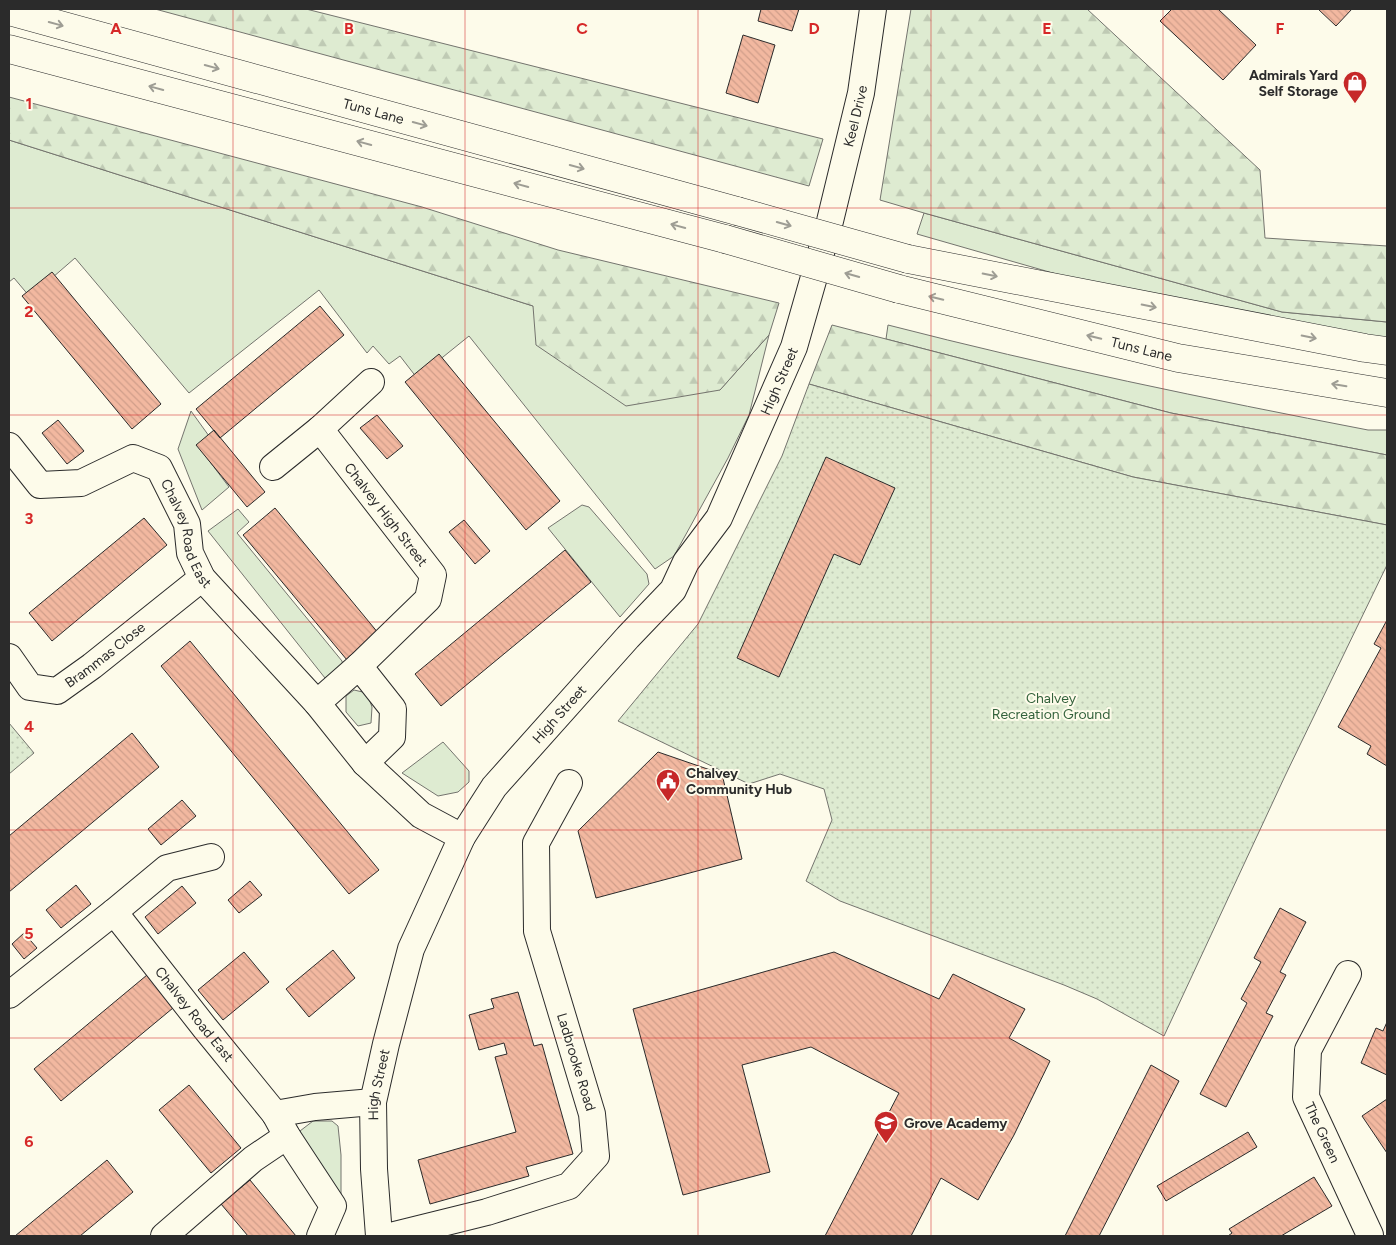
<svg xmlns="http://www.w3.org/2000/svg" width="1396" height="1245" font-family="Figtree,sans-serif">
<defs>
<pattern id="forest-firs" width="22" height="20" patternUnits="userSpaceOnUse" patternTransform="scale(1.25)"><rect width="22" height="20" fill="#deebd1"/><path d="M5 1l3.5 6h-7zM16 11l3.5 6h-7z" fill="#bfcab4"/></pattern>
<pattern id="park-dots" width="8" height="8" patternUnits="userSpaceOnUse" patternTransform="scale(1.25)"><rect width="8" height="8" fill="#deebd1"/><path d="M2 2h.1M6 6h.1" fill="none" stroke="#bfcab4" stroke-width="1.8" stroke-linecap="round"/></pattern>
<pattern id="building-back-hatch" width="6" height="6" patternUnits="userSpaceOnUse" patternTransform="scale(1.25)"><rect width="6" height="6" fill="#f2b8a0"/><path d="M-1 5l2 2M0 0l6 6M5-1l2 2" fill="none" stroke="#d09e8a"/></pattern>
</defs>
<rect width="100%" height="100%" fill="#fdfbea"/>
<path fill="#deebd1" stroke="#74746e" d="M9,140l524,166 187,84 49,-55 -20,80 -21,43 -54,98 -19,13 -186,-233 -52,42 -17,-22 -11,8 -16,-18 -6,7 -48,-63 -130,103 -114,-135 -45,39 -16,-19 -5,4z
M924,213l358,99 105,10v21l-289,-57 -181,-52z
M888,325c159,41 319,74 480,105h19v25l-216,-42 -285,-74z
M191,411l18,25 -11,10 31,41 -27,23 -24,-61z
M582,505l7,2 58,67 2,10 -29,33 -72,-89z
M238,509l11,13 -12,11 105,128 1,6 -18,11 -117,-147z
M354,690l13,3 5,14 -1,16 -13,3 -12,-14v-16z
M443,742l26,29v11l-11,10 -20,4 -36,-23z
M313,1121h19l6,5 3,29v40l-40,-52 -1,-12z"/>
<path fill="url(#forest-firs)" stroke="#74746e" d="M155,9h151l517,130 -14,47z
M911,9h176l173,161 5,68 122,8v76l-105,-10 -358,-99 -44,-13z
M9,97l413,110 136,43 221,53 -10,32 -49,55 -94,16 -90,-61 -3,-39 -524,-166z
M832,325l339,88 216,42v70l-254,-48 -324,-93z"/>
<path fill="url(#park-dots)" stroke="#74746e" d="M809,384l324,93 254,48v40l-102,211 -121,260 -67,-37 -33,-14 -224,-84 -34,-20 26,-61 -8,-31 -44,-15 -31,10 -131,-63 80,-97 84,-168z
M9,723l25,30 -25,21z"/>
<path fill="url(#building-back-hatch)" stroke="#2b2b2b" d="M761,9h38l-7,22 -34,-10z
M1172,9h46l38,36 -33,35 -63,-59z
M1318,9h34l-16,17z
M743,35l32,10 -17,58 -32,-10z
M52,272l109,132 -29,25 -110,-133z
M320,306l24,29 -124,103 -24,-29z
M439,354l121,147 -34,29 -121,-148z
M377,415l26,31 -16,13 -27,-31z
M58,420l26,31 -17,13 -25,-31z
M214,430l51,62 -18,15 -51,-62z
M826,457l69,31 -35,77 -26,-11 -55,123 -42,-19z
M275,508l104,126 -32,26 -104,-125z
M144,518l23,27 -115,96 -23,-28z
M464,520l26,31 -15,13 -26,-32z
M565,550l26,32 -150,124 -26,-32z
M1387,620v146l-20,-12 4,-8 -33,-19 43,-79 -7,-4z
M190,641l189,229 -30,24 -188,-228z
M132,733l27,34 -150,125v-56z
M658,752l64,22 20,85 -146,39 -18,-67z
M182,800l14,16 -35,29 -13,-16z
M250,881l12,14 -23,18 -11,-13z
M76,885l15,19 -30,24 -15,-18z
M182,886l14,17 -38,31 -13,-17z
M1280,908l26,14 -26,50 6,3 -20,38 7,3 -47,91 -26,-13 47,-91 -6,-4 20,-37 -7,-4z
M24,933l13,15 -13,11 -12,-15z
M333,950l22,28 -46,39 -23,-28z
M244,952l25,30 -46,38 -25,-30z
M834,952l105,47 14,-25 72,35 -16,29 41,23 -36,74 -36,65 -37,-22 -30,58h-86l74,-143 -88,-46 -69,18 28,107 -87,23 -50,-186z
M147,975l26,33 -112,93 -27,-32z
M518,992l16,54 8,-2 31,110 -47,13 3,9 -99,28 -12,-44 98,-28 -21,-75 12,-3 -3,-11 -25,7 -10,-35 25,-7 -3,-9z
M1387,1022v53l-26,-12 15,-35 7,3z
M1151,1065l28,16 -80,155h-34z
M189,1085l52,63 -30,25 -52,-63z
M1387,1099v54l-25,-37z
M1248,1132l9,15 -91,54 -9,-15z
M107,1160l26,32 -53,44h-65z
M1314,1177l18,29 -51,30h-53l4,-3 -3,-4z
M250,1180l46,56h-48l-27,-32z"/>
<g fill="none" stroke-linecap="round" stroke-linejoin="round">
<defs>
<g id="street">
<path id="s1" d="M320,429l113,146 -5,24 -69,67"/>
<path id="s2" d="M9,446l31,39 41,-2 52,-25 26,10 28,56 3,29 12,25 115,125 48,60 56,52 41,22"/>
<path d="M273,467l47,-38 51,-47"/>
<path id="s3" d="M9,657l21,30 27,4 35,-25 110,-88"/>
<path d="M317,703l42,-37 34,43 -1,28 -27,26"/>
<path id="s4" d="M114,912l91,116 70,86 12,22 46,70 -13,30"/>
<path id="s5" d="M1348,974l-40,76 -2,47 64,138"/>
<path d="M9,995l105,-83 53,-44 44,-11"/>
<path d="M275,1114l40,-7 58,-5"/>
<path d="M164,1236l89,-77 34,-23"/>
<path id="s6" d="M379,1236l-5,-67 -1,-67 13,-58 25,-95 51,-112 32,-50 134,-150 45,-47 13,-28 33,-44 75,-171 36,-126 31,-128 12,-84"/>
<path d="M390,1236l97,-24 82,-26 27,-30 -4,-42 -55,-183 -1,-88 33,-60"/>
</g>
<g id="primary">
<path id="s7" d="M9,11l728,200"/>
<path d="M9,49l716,190"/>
<path d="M908,259l457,89 22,3"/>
<path id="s8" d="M899,289l279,69 209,35"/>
</g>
</defs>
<use href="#street" stroke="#2b2b2b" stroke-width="28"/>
<use href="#primary" stroke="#2b2b2b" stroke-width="29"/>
<use href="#street" stroke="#fdfbea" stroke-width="26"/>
<use href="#primary" stroke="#fdfbea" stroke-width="28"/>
<defs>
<path id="primary-bridge" d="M737,211l171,48
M725,239l174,50"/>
</defs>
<use href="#primary-bridge" stroke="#2b2b2b" stroke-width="29" stroke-linecap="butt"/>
<use href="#primary-bridge" stroke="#fdfbea" stroke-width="28"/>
</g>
<defs><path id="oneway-shaft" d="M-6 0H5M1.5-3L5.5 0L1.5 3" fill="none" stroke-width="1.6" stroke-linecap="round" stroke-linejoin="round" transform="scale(1.25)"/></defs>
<g stroke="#9e9d94">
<use href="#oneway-shaft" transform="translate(56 24) rotate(15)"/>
<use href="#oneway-shaft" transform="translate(212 67) rotate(15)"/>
<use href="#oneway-shaft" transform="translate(156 88) rotate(-165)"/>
<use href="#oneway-shaft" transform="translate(420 124) rotate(15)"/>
<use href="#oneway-shaft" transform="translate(364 143) rotate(-165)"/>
<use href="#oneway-shaft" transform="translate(577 167) rotate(15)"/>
<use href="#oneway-shaft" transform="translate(521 185) rotate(-165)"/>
<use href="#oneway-shaft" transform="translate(784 224) rotate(16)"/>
<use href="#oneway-shaft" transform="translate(678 226) rotate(-165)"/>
<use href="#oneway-shaft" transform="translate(852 275) rotate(-164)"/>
<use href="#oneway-shaft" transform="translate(990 275) rotate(11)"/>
<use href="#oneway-shaft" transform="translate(936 298) rotate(-166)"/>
<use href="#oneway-shaft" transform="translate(1149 306) rotate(11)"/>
<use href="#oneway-shaft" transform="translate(1094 337) rotate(-166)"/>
<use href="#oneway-shaft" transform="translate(1309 337) rotate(11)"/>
<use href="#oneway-shaft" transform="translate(1339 385) rotate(-171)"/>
</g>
<path fill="none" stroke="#d62828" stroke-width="1" stroke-opacity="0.55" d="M233,9v1227M465,9v1227M698,9v1227M931,9v1227M1163,9v1227M9,208h1378M9,415h1378M9,622h1378M9,830h1378M9,1038h1378"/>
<defs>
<symbol id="shop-pin" viewBox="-11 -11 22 30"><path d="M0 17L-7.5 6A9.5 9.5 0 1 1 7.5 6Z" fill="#c62828" stroke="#fdfbea"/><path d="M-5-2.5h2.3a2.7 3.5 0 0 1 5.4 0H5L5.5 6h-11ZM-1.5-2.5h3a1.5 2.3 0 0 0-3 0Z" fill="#fff"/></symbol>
<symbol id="civic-pin" viewBox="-11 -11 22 30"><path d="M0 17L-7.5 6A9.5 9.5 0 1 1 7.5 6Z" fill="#c62828" stroke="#fdfbea"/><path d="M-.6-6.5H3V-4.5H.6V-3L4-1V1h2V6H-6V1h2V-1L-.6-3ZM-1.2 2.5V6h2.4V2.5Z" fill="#fff"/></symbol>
<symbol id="school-pin" viewBox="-11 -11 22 30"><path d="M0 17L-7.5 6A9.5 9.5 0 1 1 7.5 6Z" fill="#c62828" stroke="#fdfbea"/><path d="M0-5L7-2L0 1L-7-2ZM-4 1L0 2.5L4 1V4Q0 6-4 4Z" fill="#fff"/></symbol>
</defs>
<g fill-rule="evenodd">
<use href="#shop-pin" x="1341" y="69" width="28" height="38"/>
<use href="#civic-pin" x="654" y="767" width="28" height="38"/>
<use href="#school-pin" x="872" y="1109" width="28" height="38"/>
</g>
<g text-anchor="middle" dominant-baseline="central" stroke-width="4" stroke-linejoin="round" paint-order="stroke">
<g font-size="14" font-weight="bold" fill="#2b2b2b" stroke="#fdfbea" text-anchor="start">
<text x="1338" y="75" text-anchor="end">Admirals Yard<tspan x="1338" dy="16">Self Storage</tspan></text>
<text x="686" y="773">Chalvey<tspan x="686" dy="16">Community Hub</tspan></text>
<text x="904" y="1123">Grove Academy</text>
</g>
<g font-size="14" fill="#2b2b2b" stroke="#fdfbea">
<text stroke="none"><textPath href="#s7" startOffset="378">Tuns Lane</textPath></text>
<text stroke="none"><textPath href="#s6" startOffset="1252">Keel Drive</textPath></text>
<text stroke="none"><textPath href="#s8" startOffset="250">Tuns Lane</textPath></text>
<text stroke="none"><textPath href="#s6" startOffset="976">High Street</textPath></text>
<text stroke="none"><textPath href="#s1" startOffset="108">Chalvey High Street</textPath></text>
<text stroke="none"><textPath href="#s2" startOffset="248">Chalvey Road East</textPath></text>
<text stroke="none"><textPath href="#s3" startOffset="124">Brammas Close</textPath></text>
<text stroke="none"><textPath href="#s6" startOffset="572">High Street</textPath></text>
<text stroke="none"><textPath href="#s4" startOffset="130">Chalvey Road East</textPath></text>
<text transform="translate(576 1062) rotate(73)">Ladbrooke Road</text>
<text stroke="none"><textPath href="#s6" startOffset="152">High Street</textPath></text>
<text stroke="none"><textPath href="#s5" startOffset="172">The Green</textPath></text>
</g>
<g font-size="14" fill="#34623c" stroke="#fdfbea">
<text x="1051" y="698">Chalvey<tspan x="1051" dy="16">Recreation Ground</tspan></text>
</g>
</g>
<g font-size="16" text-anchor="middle" font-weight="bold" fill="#d62828" stroke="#fdfbea" stroke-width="4" stroke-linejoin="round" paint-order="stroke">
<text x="116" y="34">A</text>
<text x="349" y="34">B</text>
<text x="582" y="34">C</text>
<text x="814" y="34">D</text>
<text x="1047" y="34">E</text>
<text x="1280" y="34">F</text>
<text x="29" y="109">1</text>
<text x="29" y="317">2</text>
<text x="29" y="524">3</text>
<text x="29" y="732">4</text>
<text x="29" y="939">5</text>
<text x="29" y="1147">6</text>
</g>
<rect width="1396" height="1245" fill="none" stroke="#2b2b2b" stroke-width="20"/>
</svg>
